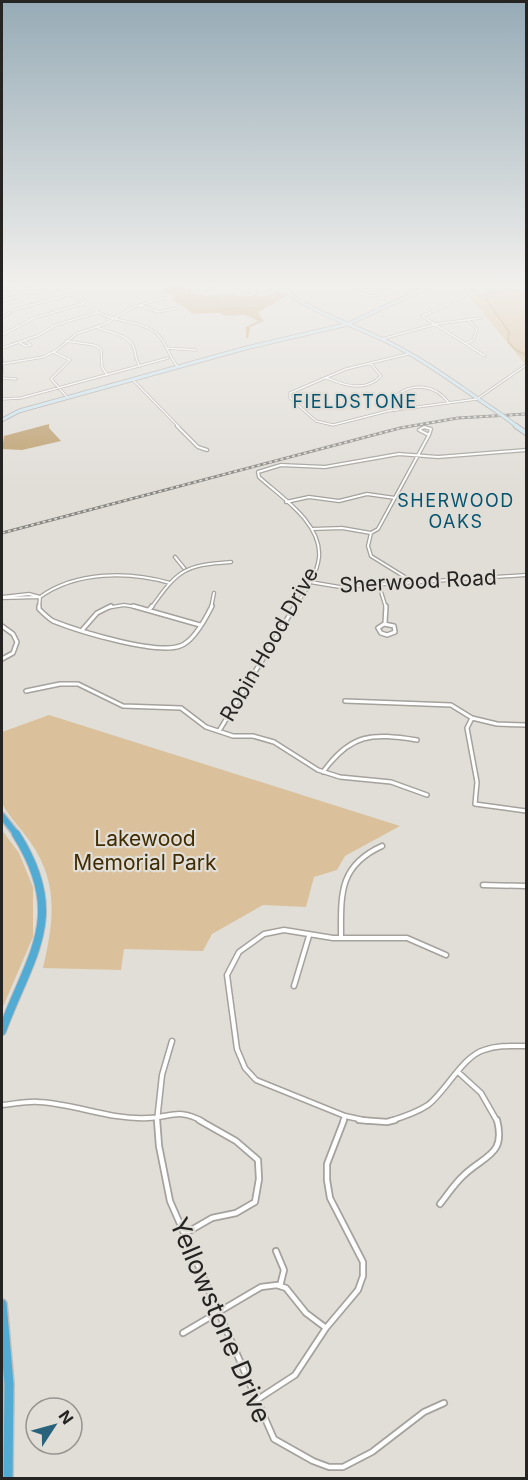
<svg xmlns="http://www.w3.org/2000/svg" width="528" height="1480" font-family="Inter,sans-serif">
<rect width="100%" height="100%" fill="#e1ded8"/>
<path fill="#dac19b" d="M526,283v81h-1l-56,-68z
M49,715l351,111 -55,30 -8,14 -23,7 -8,30 -43,-2 -51,29 -9,17 -79,-2 -3,21 -78,-2c11,-48 16,-86 -14,-128 -6,-9 -25,-29 -27,-38 -2,-14 0,-53 0,-70z
M2,830l17,23 14,34v50l-31,72z"/>
<path fill="#c6a775" d="M167,283h26l-3,2 3,10 4,2c7,0 13,-2 19,-2 20,-2 44,7 62,-4l8,5c-9,5 -17,11 -28,16l6,9 -14,6 -2,11h-2v-11l12,-6 -13,-6 -19,1 -7,-3 -26,1 -20,-14v-4l-11,-5 6,-4z"/>
<path fill="#bb9d6b" d="M49,424v4l12,13 -39,9 -20,-1 2,-13z"/>
<g fill="none" stroke-linecap="round" stroke-linejoin="round">
<path stroke="#bb9d6b" stroke-width="1.5" d="M180,283l-9,3 -2,6 50,6v7c16,10 27,0 39,-12l-3,-5 8,-5
M480,283l11,6 -5,10 23,33 -1,10 8,8 10,5"/>
<defs>
<path id="street-far4" d="M54,283c17,11 33,25 52,33 16,6 35,6 49,16 12,9 13,25 23,35
M350,283c14,22 42,11 60,0
M378,283l14,9
M411,283l13,5
M196,288l24,1 23,-6
M226,288l8,2 -4,-3
M2,289l42,-1 12,-3
M2,301l16,-5 5,-8
M139,305l19,7 19,-4
M422,316l63,40
M423,316l44,-22
M2,318l11,-8 58,-16
M97,327c11,6 27,6 35,17 5,7 2,15 8,22
M2,335l32,-17 51,-15
M382,339l54,-15 45,-6
M66,341l28,4 7,4 1,18 5,8
M20,343l6,3 5,-1 -6,-4
M467,343l6,-3 4,-11 -9,-9
M2,348l35,-12 19,-11 43,-13
M166,348l30,2
M53,352l17,8 -19,19 16,18
M408,354l-62,15 -56,24v5l26,23 17,4 55,-14 89,-12 49,-34
M2,359v15
M2,364l41,-7 14,-7 19,-16 29,-10 28,-17 35,-10
M2,378l14,1
M327,378c18,8 39,14 54,-2l-11,-13
M132,379l47,48
M2,399l19,-1 147,-40
M401,409l-7,-7v-5c18,-15 41,-13 55,6"/>
<path id="street-far3" d="M177,426l21,21 9,3
M424,427l7,2 -2,6 -10,-5z
M286,502l23,-5 30,4 28,-7 28,4
M312,529l30,-1 29,5
M175,557l9,11
M310,582l30,5 186,-12
M413,582l-42,-26 -3,-10 3,-13 7,-4 51,-94
M379,585l7,23
M2,597l27,-3 11,3
M3,598l37,-1
M39,608l1,-11c36,-26 89,-26 130,-14
M106,608l18,-3 18,3
M151,608c27,-38 33,-43 80,-46
M211,608l3,-15
M294,608c10,-15 23,-32 25,-51 3,-34 -38,-60 -60,-80l-1,-5 23,-7 44,2 74,-13 39,3 88,-7"/>
<path id="street-far2" d="M39,606v3c4,4 9,9 14,12 25,10 103,34 127,25 13,-4 26,-28 32,-40
M133,606l67,19
M149,610l3,-4
M385,623l1,-17
M384,624l10,2 1,6 -8,3 -6,-2 -3,-5z
M2,626l11,8 4,8 -4,11 -11,6
M83,629l14,-16 14,-7
M26,691l34,-7h18l45,22 58,2 25,19 27,9h20l21,6 44,28 22,7 51,5 36,13
M345,701l106,4 21,13 25,6 29,1
M472,718l-5,10 10,54 -2,22 51,7
M219,731l76,-125
M323,772c28,-39 49,-39 94,-32"/>
<path id="street-far1" d="M483,885l43,1
M341,938c0,-43 -3,-72 41,-92
M294,986l15,-50
M458,1072l23,21 16,28
M2,1105c12,-1 25,-4 37,-3 37,2 71,18 109,16 23,-1 31,-10 54,3
M157,1121l5,-46 10,-34
M343,1121l2,-5
M368,1121l-23,-5 -89,-36 -11,-12 -8,-19 -10,-74 12,-23 25,-18 20,-4 49,8h74l39,17
M390,1121c13,-4 26,-8 38,-16 18,-14 35,-49 56,-55 14,-5 28,-4 42,-4"/>
<path id="street" d="M157,1120l2,26 11,55 104,238 39,22 16,6h14l29,-15 52,-40 20,-9
M359,1120l28,2 8,-2
M440,1204c8,-10 15,-21 24,-29 21,-20 42,-20 33,-55
M186,1233l26,-15 24,-5 19,-11 4,-23 -1,-19 -22,-19 -37,-21
M276,1251l8,19 -4,16
M183,1333l78,-46 16,-2 9,3 20,25 20,15
M255,1401l40,-26 31,-47 32,-38 5,-14v-14l-33,-64 -3,-18v-16l17,-44"/>
<path id="secondary-far1" d="M276,283c33,30 75,40 114,60 38,19 71,45 106,68
M506,418l12,9
M2,420l17,-9 227,-63 102,-24 88,-41"/>
<path id="secondary" d="M516,426l10,7"/>
<path id="highway-far2" d="M2,816l15,19"/>
<path id="highway-far1" d="M2,1031c29,-78 66,-115 14,-197"/>
<path id="highway" d="M2,1304l7,80 -1,94"/>
</defs>
<use href="#street-far4" stroke="#a5a19c" stroke-width="3"/>
<use href="#street-far3" stroke="#a5a19c" stroke-width="4.5"/>
<use href="#street-far2" stroke="#a5a19c" stroke-width="6"/>
<use href="#street-far1" stroke="#a5a19c" stroke-width="7"/>
<use href="#street" stroke="#a5a19c" stroke-width="8"/>
<use href="#secondary-far1" stroke="#a5a19c" stroke-width="4.5"/>
<use href="#secondary" stroke="#a5a19c" stroke-width="6"/>
<use href="#highway-far2" stroke="#bebdbd" stroke-width="9"/>
<use href="#highway-far1" stroke="#bebdbd" stroke-width="10"/>
<use href="#highway" stroke="#bebdbd" stroke-width="12"/>
<use href="#street-far4" stroke="#fff" stroke-width="1.5"/>
<use href="#street-far3" stroke="#fff" stroke-width="2"/>
<use href="#street-far2" stroke="#fff" stroke-width="3"/>
<use href="#street-far1" stroke="#fff" stroke-width="4"/>
<use href="#street" stroke="#fff" stroke-width="4.5"/>
<use href="#secondary-far1" stroke="#cbe6f2" stroke-width="3"/>
<use href="#secondary" stroke="#cbe6f2" stroke-width="4"/>
<use href="#highway-far2" stroke="#51abd3" stroke-width="6"/>
<use href="#highway-far1" stroke="#51abd3" stroke-width="8"/>
<use href="#highway" stroke="#51abd3" stroke-width="9"/>
<defs>
<path id="rail" d="M2,533l398,-105 58,-10 68,-4"/>
</defs>
<use href="#rail" stroke="#898783" stroke-width="3"/>
<use href="#rail" stroke="#e1ded8" stroke-width="1.5" stroke-dasharray="3" stroke-linecap="butt"/>
<defs>
<path id="secondary-bridge" d="M496,411l10,7"/>
</defs>
<use href="#secondary-bridge" stroke="#a5a19c" stroke-width="4.5" stroke-linecap="butt"/>
<use href="#secondary-bridge" stroke="#cbe6f2" stroke-width="3"/>
</g>
<linearGradient id="sky" x2="0" y2="1"><stop stop-color="#96abb6"/><stop offset="0.58" stop-color="#f2f0ed"/><stop offset="1" stop-color="#f2f0ed" stop-opacity="0"/></linearGradient>
<rect width="528" height="490" fill="url(#sky)"/>
<g text-anchor="middle" dominant-baseline="central" stroke-width="4.5" stroke-linejoin="round" paint-order="stroke">
<g font-size="18" letter-spacing="1.5" fill="#07546f" stroke="#e1ded8">
<text x="355" y="401">FIELDSTONE</text>
<text x="456" y="500">SHERWOOD<tspan x="456" dy="21">OAKS</tspan></text>
</g>
<g font-size="21" fill="#252422" stroke="#e1ded8">
<text transform="translate(418 581) rotate(-3)">Sherwood Road</text>
<text transform="translate(269 644) rotate(-60)">Robin Hood Drive</text>
</g>
<g font-size="21" fill="#412c02" stroke="#e1ded8">
<text x="145" y="838">Lakewood<tspan x="145" dy="24">Memorial Park</tspan></text>
</g>
<g font-size="26" fill="#252422" stroke="#e1ded8">
<text transform="translate(221 1320) rotate(67)">Yellowstone Drive</text>
</g>
</g>
<rect width="528" height="1480" fill="none" stroke="#252422" stroke-width="6"/>
<g transform="translate(54 1426) rotate(54)"><circle r="28" fill="#e1ded8" stroke="#96948f" stroke-width="1.5"/>
<path d="M0-4.5L10 22L0 15L-10 22Z" fill="#28627b"/>
<text y="-9" font-size="16" font-weight="bold" text-anchor="middle" fill="#252422">N</text>
</g>
</svg>
